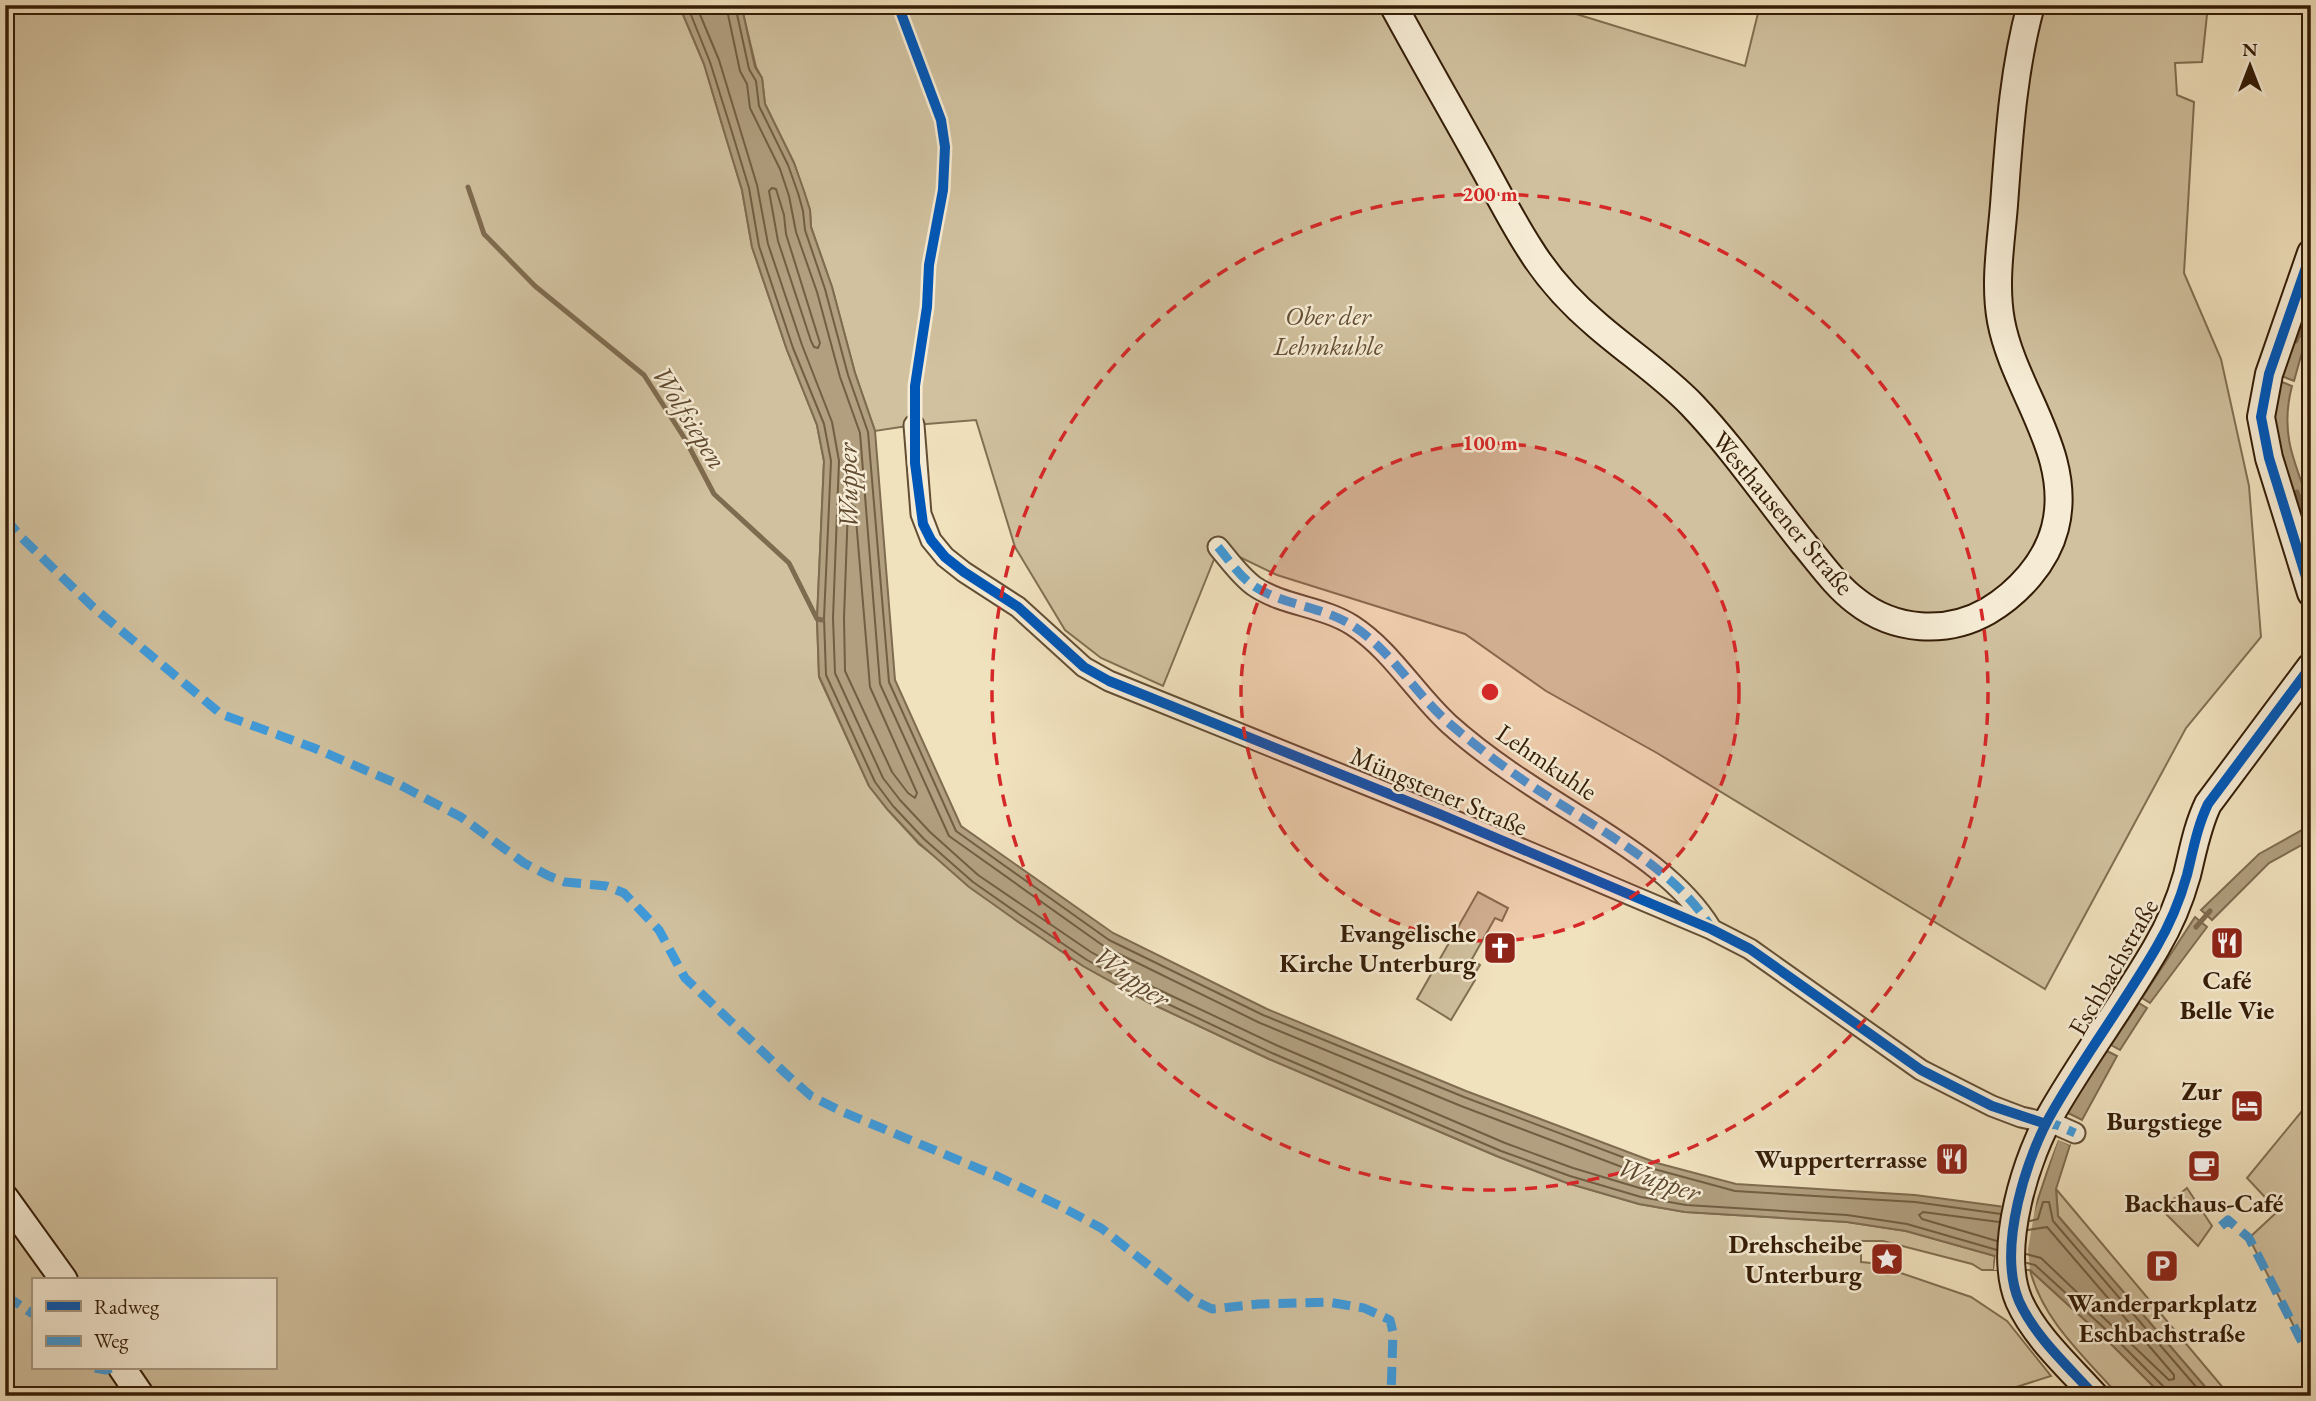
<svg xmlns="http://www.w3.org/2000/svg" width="2316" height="1401" font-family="'EB Garamond',serif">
<rect width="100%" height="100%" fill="#f1e2be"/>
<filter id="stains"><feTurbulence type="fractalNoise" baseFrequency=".00286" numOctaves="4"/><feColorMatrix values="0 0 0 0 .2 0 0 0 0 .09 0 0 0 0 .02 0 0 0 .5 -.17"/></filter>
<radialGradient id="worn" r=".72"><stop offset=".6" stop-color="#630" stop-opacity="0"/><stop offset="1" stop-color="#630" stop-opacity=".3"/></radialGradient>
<path fill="#d1c19f" stroke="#826f52" stroke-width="2" fill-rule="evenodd" d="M5,5h674l25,59 20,67 18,59 10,57 35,103 30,75 7,36 -7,158 2,58 50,109 19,24 31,34 98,77 66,45 65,36 121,57 230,98 68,26 72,21 46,8 162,10 59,9 89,25 -1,14h-12l-10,-6 -89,-23h-27v9h5v12l10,1 8,10 9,2 10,-3 73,25 36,24 44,55 -63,20h-1983zM33,1280h242v88h-242z
M741,5h806l198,61 15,-61h448l-6,57 -27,1 2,32 17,7 -10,171 37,86 28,127 12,151 -75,91 -141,261 -388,-236 -111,-62 -81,-57 -188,-59 -58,-28 -56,139 -62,-28 -36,-28 -50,-83 -39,-127 -62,5 -39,6 -20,-58 -23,-86 -21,-60 -1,-17 -16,-47 -29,-59 -3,-26 -6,-11z
M1478,892l30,16 -6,13 -7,-3 -23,41 8,6 -8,13 3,2 -24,40 -34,-21z
M2311,1100v260l-62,-122 29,-27 -31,-33z
M2187,1188l25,38 -14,20 -37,-37z
M2056,1189l174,207h-17l-155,-180z
M2030,1270l79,72 54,54h-44c-34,-39 -76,-75 -89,-126z"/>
<path fill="#b19f7f" stroke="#7f6b4f" stroke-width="2" d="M679,5h62l1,3 13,59 7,11 3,26 29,59 10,28 6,19 1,17 21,60 23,86 20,58 20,249 66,146 152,107 154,76 199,82 191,72 79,21 179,11 90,12 28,7 25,-75 12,6 -14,44 2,27 155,180h-50l-54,-54 -79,-72h-36l1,-14 -89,-25 -59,-9 -162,-10 -46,-8 -72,-21 -68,-26 -230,-98 -121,-57 -65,-36 -66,-45 -48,-34 -50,-44 -31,-33 -19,-24 -50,-110 -2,-57 7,-158 -7,-36 -30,-75 -35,-103 -10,-57 -18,-59 -20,-67z
M2311,276v53l-16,-5z
M2293,334l13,4 -12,43 -15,-6z
M2277,380l15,6c-11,42 -1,69 14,108l-14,4 -21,-76z
M2309,506l2,5v48l-16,-49z
M2311,825v15l-42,23 -57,57 -11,-10 58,-56z
M2195,917l12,10 -57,76 -8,-5z
M2139,1003l8,5 -27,42 -9,-5z
M2107,1051l10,5 -35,64 -16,-8z"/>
<path fill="#f1e2be" d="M2059,1136l12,6 -1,3 -12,-5 -20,52 -10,57 2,20 -36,1 8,-67 28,8 18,-57 7,-16z"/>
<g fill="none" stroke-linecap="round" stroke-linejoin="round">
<path stroke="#725e42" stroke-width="2" d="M687,5l23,57 21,67 18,59 10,58 34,102 31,76 7,37 -7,157 2,57 49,107 18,24 31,33 49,43 47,33 67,45 64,36 121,57 229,98 69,25 71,21 45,8 161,10 60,9 90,26
M696,5l23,55 38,125 11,59 34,101 30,77 7,39 -6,157 2,55 48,105 17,22 30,32 48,43 113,77 64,36 121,57 229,98 68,25 70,21 52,6 2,-3 -2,-3 -44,-11 -190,-72 -201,-83 -155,-76 -156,-111 -69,-152 -20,-251 -20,-56 -23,-85 -21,-60 -7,-36 -9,-27 -30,-61 -3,-24 -7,-13 -14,-66
M735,5l14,64 7,12 3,25 29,59 10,28 5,18 2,19 20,59 23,86 20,57 21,250 67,149 153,109 154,75 201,82 190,72 81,22 180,11 86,12
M772,188l4,1 8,26 2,19 34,109 -2,5 -4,-1 -3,-6 -33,-100 -9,-50z
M851,504l4,3 15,180 47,106 -2,5 -7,-5 -16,-21 -47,-101 -1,-53 4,-111z
M2030,1221l8,-2 5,-17h6l4,19 151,175
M1997,1241l-75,-22 -3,-4 4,-3 76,10
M2026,1254l15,4 128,122 5,-1v-4l-127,-148 -19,3
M2027,1263l8,2 79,72 51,51 2,8"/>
<path stroke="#7f6b4f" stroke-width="5" d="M468,187l16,47 51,52 109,89 41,64 29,55 75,69 28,56 5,1
M2296,341l7,-20
M2297,492l6,21
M2196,927l14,-16"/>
<defs>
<path id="minor" d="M914,425l7,89 10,26 14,17 19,15 54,35 66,60 25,14 330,133 272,115 39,20 171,121 71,36 29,11 36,8 18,8
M1218,547c11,13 22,29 36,39 29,20 68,20 98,39 39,25 63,68 97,99 39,35 85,64 130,92 47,30 102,63 132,112"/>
<path id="secondary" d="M1393,5c30,55 61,109 91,163 15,27 29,55 46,81 18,29 41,54 67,76 31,27 66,50 95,80 41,43 75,93 112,139 16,19 32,42 52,57 38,30 90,34 132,10 30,-18 58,-48 67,-83 19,-74 -41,-137 -54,-207 -7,-38 0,-78 3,-116 5,-67 9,-135 27,-200
M2311,253l-42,121 -8,43 8,41 42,135
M5,1198l59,82
M122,1368l19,28
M2095,1396c-26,-29 -60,-59 -76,-95 -22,-52 7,-145 35,-192 32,-55 70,-106 102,-161 13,-22 24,-48 31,-73 6,-24 10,-48 21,-71l103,-138"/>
</defs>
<use href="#minor" stroke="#634e34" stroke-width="23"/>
<use href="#secondary" stroke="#341d06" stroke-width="30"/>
<use href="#minor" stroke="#f6ecd5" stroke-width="19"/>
<use href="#secondary" stroke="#f6ecd5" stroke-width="26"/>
<path stroke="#3e9bdd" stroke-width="9" stroke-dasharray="18 9" stroke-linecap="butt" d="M5,518l17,20 71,69 128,107 93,34 86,37 61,32 63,46 25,13 16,6 41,4 18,7 35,37 26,48 99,94 27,24 32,16 156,65 61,29 41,22 92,72 19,9 47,-5 69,-2 36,6 26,12 3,12 -2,64
M1218,547c11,13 22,30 36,39 30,20 69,20 99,40 39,25 62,68 97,98 27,23 56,45 85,64 56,37 140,80 175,138
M2042,1123l15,2 18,8
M2221,1226l7,-6 21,18 62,122
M5,1295l28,19
M95,1368l11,2 5,-2"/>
<defs>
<path id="cycleway" d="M898,5l43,115 4,27 -2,43 -14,75 -2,42 -12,79v77l8,61 8,16 14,17 19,15 54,35 66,60 25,14 330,133 272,115 39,20 171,121 71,36 54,18
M2311,253l-42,121 -8,43 8,41 42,135
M2095,1396c-26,-29 -60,-59 -76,-95 -22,-52 7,-145 35,-192 32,-55 70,-106 102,-161 13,-22 24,-48 31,-73 6,-24 10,-48 21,-71l103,-138"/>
</defs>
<use href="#cycleway" stroke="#f6ecd5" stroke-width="15"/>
<use href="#cycleway" stroke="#0057b8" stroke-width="10"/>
</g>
<circle cx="1490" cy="692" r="249" fill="#d62828" fill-opacity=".12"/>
<g fill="none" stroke="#d62828" stroke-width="3.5" stroke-dasharray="12 9">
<circle cx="1490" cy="692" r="249"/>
<circle cx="1490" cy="692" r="498"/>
</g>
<defs>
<symbol id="restaurant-square" viewBox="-11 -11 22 22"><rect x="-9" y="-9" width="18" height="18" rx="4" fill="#8f2418" stroke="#f6ecd5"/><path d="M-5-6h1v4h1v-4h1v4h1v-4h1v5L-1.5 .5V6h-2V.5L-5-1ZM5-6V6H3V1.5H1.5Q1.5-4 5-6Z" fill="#fff"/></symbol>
<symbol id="church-square" viewBox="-11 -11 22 22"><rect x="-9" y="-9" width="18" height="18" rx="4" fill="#8f2418" stroke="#f6ecd5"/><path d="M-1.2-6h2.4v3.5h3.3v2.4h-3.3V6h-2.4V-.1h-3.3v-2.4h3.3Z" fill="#fff"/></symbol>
<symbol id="hotel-square" viewBox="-11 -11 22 22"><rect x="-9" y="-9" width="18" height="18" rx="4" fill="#8f2418" stroke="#f6ecd5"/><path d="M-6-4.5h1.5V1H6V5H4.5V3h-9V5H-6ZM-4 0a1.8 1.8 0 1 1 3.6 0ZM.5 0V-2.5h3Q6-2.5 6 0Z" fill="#fff"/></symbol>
<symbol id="cafe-square" viewBox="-11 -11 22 22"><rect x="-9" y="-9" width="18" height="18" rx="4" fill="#8f2418" stroke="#f6ecd5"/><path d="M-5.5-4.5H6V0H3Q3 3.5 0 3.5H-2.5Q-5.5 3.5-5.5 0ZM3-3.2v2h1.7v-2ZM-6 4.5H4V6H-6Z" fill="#fff"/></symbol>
<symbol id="sight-square" viewBox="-11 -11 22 22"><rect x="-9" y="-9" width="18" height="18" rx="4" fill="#8f2418" stroke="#f6ecd5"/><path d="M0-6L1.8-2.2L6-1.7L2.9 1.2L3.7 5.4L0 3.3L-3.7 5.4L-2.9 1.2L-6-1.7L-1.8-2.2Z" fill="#fff"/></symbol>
<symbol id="parking-square" viewBox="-11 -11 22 22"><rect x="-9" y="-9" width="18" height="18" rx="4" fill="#8f2418" stroke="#f6ecd5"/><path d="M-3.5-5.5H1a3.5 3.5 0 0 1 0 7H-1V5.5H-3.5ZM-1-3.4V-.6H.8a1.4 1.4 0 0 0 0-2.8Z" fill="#fff"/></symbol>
</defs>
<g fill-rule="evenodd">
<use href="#restaurant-square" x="2208" y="924" width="38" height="38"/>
<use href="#church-square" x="1481" y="929" width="38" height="38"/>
<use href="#hotel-square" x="2228" y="1087" width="38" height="38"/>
<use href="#restaurant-square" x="1933" y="1140" width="38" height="38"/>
<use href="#cafe-square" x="2185" y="1147" width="38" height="38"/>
<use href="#sight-square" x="1868" y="1240" width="38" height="38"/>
<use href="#parking-square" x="2143" y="1247" width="38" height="38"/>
</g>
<g text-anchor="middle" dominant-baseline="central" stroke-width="5" stroke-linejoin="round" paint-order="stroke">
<g font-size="26" font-style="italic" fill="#634e34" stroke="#f6ecd5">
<text x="1328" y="316">Ober der<tspan x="1328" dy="30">Lehmkuhle</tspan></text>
</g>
<g font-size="26" fill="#341d06" stroke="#f6ecd5">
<text transform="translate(1783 513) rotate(50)">Westhausener Straße</text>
<text transform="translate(1547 762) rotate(34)">Lehmkuhle</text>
<text transform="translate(1439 791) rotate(23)">Müngstener Straße</text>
<text transform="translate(2113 967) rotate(-60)">Eschbachstraße</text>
</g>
<g font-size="26" font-weight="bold" fill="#341d06" stroke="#f6ecd5" text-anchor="end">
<text x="1476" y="933">Evangelische<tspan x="1476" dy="30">Kirche Unterburg</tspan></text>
<text x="2227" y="980" text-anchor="middle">Café<tspan x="2227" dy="30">Belle Vie</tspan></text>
<text x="2222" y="1091">Zur<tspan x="2222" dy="30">Burgstiege</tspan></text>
<text x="1927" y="1159">Wupperterrasse</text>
<text x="2204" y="1203" text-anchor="middle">Backhaus-Café</text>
<text x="1862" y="1244">Drehscheibe<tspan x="1862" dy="30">Unterburg</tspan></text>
<text x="2162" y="1303" text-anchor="middle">Wanderparkplatz<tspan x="2162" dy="30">Eschbachstraße</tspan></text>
</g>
<g font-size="28" font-style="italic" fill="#604a30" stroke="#f6ecd5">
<text transform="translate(690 417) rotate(58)">Wolfsiepen</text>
<text transform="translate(847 486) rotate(-91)">Wupper</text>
<text transform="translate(1132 976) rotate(35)">Wupper</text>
<text transform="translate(1659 1179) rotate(19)">Wupper</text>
</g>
</g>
<circle cx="1490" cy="692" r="10" fill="#d62828" stroke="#f6ecd5" stroke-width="3.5"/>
<g font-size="21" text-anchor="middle" font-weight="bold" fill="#d62828" stroke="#f6ecd5" stroke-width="5" stroke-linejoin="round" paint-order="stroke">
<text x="1490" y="201">200 m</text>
<text x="1490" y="450">100 m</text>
</g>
<rect width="2316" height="1401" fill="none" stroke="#f1e2be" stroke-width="28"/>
<rect x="7" y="7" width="2302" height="1387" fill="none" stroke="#341d06" stroke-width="3.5"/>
<rect x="14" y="14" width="2288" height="1373" fill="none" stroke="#341d06" stroke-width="2"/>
<rect x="32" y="1278" width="245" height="91" fill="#f6ecd5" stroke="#a89982" stroke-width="2"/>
<rect x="46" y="1301" width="35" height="10" fill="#0057b8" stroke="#a89982" stroke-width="2"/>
<text x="94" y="1314" font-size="21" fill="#341d06">Radweg</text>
<rect x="46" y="1336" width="35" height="10" fill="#3e9bdd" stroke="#a89982" stroke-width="2"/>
<text x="94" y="1348" font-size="21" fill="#341d06">Weg</text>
<g transform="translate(2250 66)" stroke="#f6ecd5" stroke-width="5" paint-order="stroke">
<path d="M0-5L12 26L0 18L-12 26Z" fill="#341d06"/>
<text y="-10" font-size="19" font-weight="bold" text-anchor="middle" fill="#341d06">N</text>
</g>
<rect width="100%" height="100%" filter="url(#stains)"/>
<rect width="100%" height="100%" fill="url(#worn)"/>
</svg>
